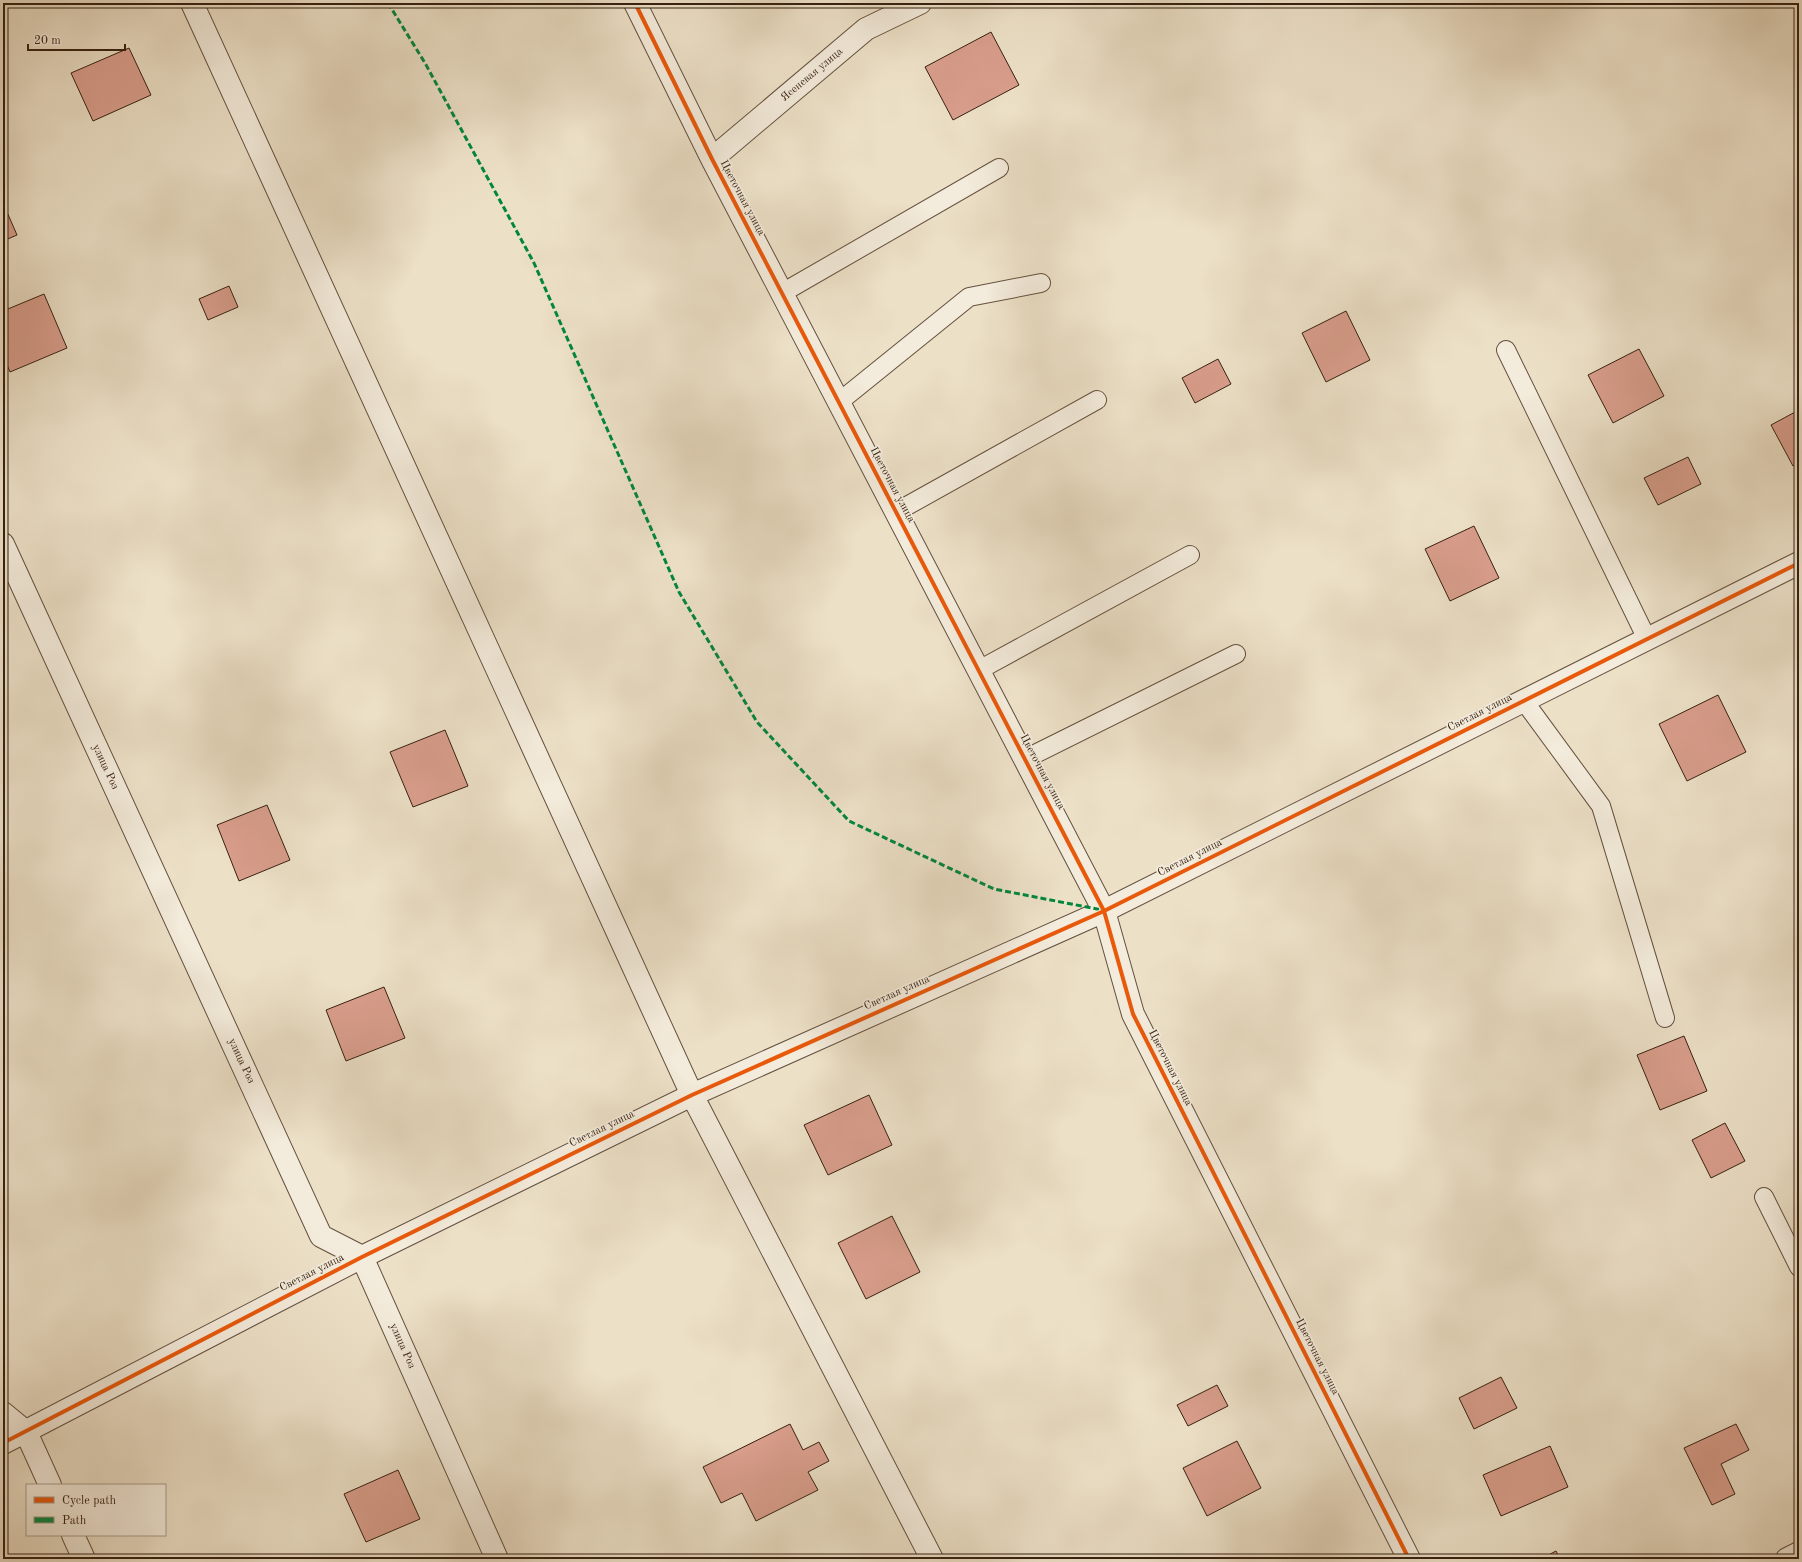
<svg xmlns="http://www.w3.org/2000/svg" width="1802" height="1562" font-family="'Old Standard TT',serif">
<rect width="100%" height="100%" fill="#ece0c7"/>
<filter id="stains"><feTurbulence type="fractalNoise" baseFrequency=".005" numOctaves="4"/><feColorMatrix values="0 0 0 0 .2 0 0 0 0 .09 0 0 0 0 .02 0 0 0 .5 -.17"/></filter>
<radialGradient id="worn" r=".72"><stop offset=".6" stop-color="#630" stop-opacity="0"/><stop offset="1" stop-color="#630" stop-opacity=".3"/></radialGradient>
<path fill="#d99e8c" stroke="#362010" d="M991,32l28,53 -66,35 -28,-53z
M129,48l22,47 -58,26 -22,-48z
M3,203l14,32 -14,6z
M229,286l9,21 -30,13 -9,-21z
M44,294l23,54 -57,24 -7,-17v-44z
M1346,311l24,49 -44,22 -24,-49z
M1639,349l25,47 -51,27 -25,-48z
M1218,359l13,25 -36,19 -13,-25z
M1799,410v53l-6,3 -22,-41z
M1688,457l13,27 -43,21 -14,-27z
M1474,526l25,52 -49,23 -25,-52z
M1718,695l28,57 -59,29 -28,-57z
M445,730l23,56 -55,21 -23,-55z
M267,805l23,55 -51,21 -22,-56z
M384,987l21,51 -59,23 -20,-51z
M1684,1036l23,55 -47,19 -23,-55z
M869,1095l23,50 -64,30 -24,-50z
M1725,1123l20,38 -34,17 -19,-38z
M892,1216l28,56 -54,27 -28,-56z
M1501,1377l16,31 -43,21 -15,-31z
M1217,1385l11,21 -40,20 -11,-21z
M790,1424l13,26 16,-8 10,19 -21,11 10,18 -62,31 -14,-28 -21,10 -18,-36z
M1736,1424l13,26 -28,14 14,30 -23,11 -28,-57z
M1237,1441l24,47 -54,28 -24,-48z
M1550,1446l18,41 -67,29 -18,-41z
M398,1470l22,49 -54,23 -22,-48z
M1556,1551l4,8h-19z"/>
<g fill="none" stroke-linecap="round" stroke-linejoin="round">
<defs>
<path id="service" d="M782,293l217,-125
M1506,350l141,289
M839,402l130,-105 72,-14
M896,512l201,-112
M979,670l211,-115
M1524,701l77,105 64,212
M1025,759l211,-105
M1764,1197l35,70"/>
<path id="minor" d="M192,3l500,1092 240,464
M635,3l77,156 392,752 29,103 276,545
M712,159l154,-130 54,-26
M3,544l318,692 41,21 135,302
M3,1413l23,19 24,53
M3,1443l359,-186 330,-162 412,-184 695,-348
M73,1535l11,24
M1787,1559l12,-6"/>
</defs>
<use href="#service" stroke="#64503e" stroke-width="20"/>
<use href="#minor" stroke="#64503e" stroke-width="24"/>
<use href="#service" stroke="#f3ebdb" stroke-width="18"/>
<use href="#minor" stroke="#f3ebdb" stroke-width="22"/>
<path stroke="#00873e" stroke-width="3" stroke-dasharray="6 3" stroke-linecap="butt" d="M388,3l37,60 109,200 145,329 78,130 92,99 145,68 108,21"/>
<defs>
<path id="cycleway" d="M635,3l77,156 392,752 29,103 276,545
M3,1443l359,-186 330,-162 412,-184 695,-348"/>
</defs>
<use href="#cycleway" stroke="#f3ebdb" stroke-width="6"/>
<use href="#cycleway" stroke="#e8590c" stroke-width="4"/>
</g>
<g text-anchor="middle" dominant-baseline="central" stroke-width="3.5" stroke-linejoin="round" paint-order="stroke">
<g font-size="11" fill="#362010" stroke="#f3ebdb">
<text transform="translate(812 75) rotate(-40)">Ясеневая улица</text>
<text transform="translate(742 198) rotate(62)">Цветочная улица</text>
<text transform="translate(892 485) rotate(62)">Цветочная улица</text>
<text transform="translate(1480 713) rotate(-27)">Светлая улица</text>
<text transform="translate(105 767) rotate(65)">улица Роз</text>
<text transform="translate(1042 772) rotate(62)">Цветочная улица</text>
<text transform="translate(1190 858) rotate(-27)">Светлая улица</text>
<text transform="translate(897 993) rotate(-24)">Светлая улица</text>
<text transform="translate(241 1061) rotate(65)">улица Роз</text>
<text transform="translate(1170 1068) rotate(63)">Цветочная улица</text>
<text transform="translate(602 1129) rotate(-26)">Светлая улица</text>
<text transform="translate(312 1273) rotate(-27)">Светлая улица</text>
<text transform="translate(402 1346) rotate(66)">улица Роз</text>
<text transform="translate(1317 1357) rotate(63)">Цветочная улица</text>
</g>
</g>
<rect width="1802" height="1562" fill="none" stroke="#ece0c7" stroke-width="16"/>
<rect x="4" y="4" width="1794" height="1554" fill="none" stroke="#362010" stroke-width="2"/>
<rect x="8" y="8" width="1786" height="1546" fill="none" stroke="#362010"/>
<rect x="26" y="1484" width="140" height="52" fill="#f3ebdb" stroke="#a79a8a"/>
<rect x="34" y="1497" width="20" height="6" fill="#e8590c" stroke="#a79a8a"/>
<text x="62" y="1504" font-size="12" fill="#362010">Cycle path</text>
<rect x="34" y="1517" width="20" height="6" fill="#00873e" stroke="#a79a8a"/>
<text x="62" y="1524" font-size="12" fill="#362010">Path</text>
<path d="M28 44v6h97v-6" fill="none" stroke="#362010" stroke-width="2"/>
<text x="34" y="44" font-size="12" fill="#362010" stroke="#f3ebdb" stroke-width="3" paint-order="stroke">20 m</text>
<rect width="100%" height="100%" filter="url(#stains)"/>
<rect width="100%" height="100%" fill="url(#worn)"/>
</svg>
